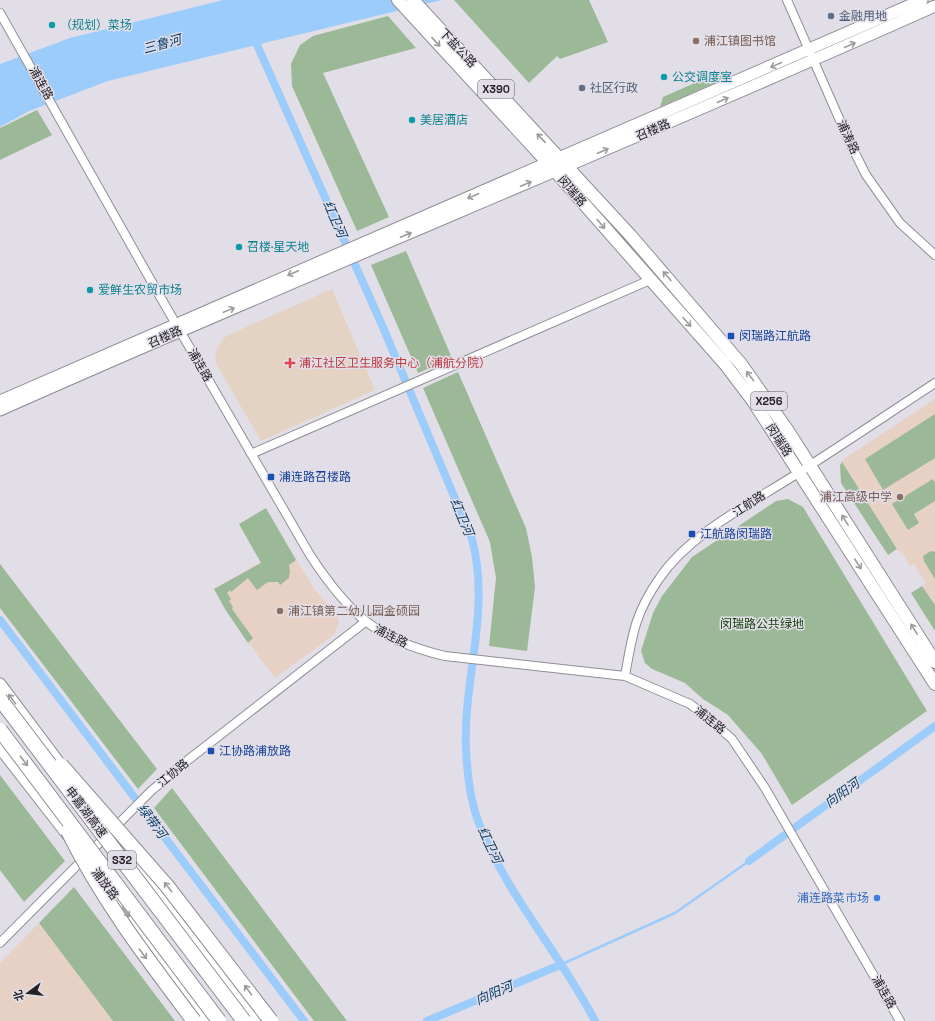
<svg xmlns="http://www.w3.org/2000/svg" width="935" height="1021" font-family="'Space Grotesk','Noto Sans SC',sans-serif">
<rect width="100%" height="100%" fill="#e2dee8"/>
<path fill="#e7d1c5" d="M935,399v206l-13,-19 4,-2 -12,-20 -4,2 -8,-14 -2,1 -58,-91 3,-4z
M288,546l27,44 22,24 2,8 -4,12 -60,44 -31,-41 -30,-48z
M39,923l74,98h-113v-58z"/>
<path fill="#e4d3c2" d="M332,289l43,101 -114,51 -43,-74 -3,-8 2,-12 9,-11z"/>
<path fill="#9bb996" d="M454,0h135l19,42 -48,17 -3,-3 -28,27z
M388,16l28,32 -93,25 66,144 -32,14 -65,-145 -1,-22 9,-19 13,-9z
M722,71l7,6 -69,30 3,-10z
M37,110l15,25 -52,25v-32z
M406,251l46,107 -34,15 -47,-108z
M458,372l68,156 6,29 3,30 -8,64 -38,-5 7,-68 -6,-36 -67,-154z
M935,414v44l-52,32 -18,-31z
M845,458l-3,4 55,87 -9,6 -47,-72 -1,-18z
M933,479l2,4v18l-21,13 5,9 -11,7 -16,-26z
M788,499l15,8 124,204 -135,94 -30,-51 -34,-39 -25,-16 -18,-16 -33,-14 -7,-6 -4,-12 12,-38 9,-17 30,-39 84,-56z
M266,508l30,52 -7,5 1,6 -1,7 -9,7 -2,-3h-10l-11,8 -9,-12 -17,14 -1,-2 -3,3 4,6 -2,2 4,6 -1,2 21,29 -5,5 -23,-34 -11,-20 47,-26 -22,-39z
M931,551l4,1v27l-11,-18 -1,-5z
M0,564l157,205 -19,20 -138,-181z
M922,586l13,19v26l-24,-38z
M0,775l65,86 -41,41 -24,-32z
M172,788l175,233h-33l-160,-213z
M74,887l101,134h-62l-74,-98z"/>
<path fill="#9cccfb" d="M223,0h219l-334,81 -79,30 -29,16v-63l70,-26z"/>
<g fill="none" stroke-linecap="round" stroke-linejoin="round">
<path stroke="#9cccfb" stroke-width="2.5" d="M560,965l115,-52 74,-52"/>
<path stroke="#9cccfb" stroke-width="8" d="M253,36l129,289 90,214c19,72 -9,139 -6,210 1,23 4,50 12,72 27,72 82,132 117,200
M0,620l304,401
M749,861l186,-135
M427,1021l133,-56"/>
<defs>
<path id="street" d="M787,0l62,141 17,34 34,48 35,32
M0,13l158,280 152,262c38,58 66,85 135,101l180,20 65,28 13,10 29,25 33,49 135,233
M251,454l399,-174
M625,676c7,-40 10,-63 34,-97 30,-45 91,-75 136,-104 47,-30 93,-61 140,-92
M0,943l151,-152 37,-31 177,-138"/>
<path id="secondary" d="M0,401c306,-136 616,-265 922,-401
M0,410c310,-138 625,-265 935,-404
M0,684l66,88
M0,748l71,91
M106,826l149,195
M100,877l108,144"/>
<path id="primary" d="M398,0l150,163 177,201 28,37 182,283
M413,0l218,236 110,128 47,67 147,231"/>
</defs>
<use href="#street" stroke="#918d96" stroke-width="10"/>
<use href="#secondary" stroke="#918d96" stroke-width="13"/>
<use href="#primary" stroke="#918d96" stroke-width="14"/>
<use href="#street" stroke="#fff" stroke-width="8"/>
<use href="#secondary" stroke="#fff" stroke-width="11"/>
<use href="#primary" stroke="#fff" stroke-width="12"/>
<defs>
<path id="highway-bridge" d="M0,699l244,322
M0,730l219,291
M61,765l106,121 104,135
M68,831c34,69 80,129 126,190"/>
</defs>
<use href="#highway-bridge" stroke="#918d96" stroke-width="16" stroke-linecap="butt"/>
<use href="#highway-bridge" stroke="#fff" stroke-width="14"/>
</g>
<defs><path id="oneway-shaft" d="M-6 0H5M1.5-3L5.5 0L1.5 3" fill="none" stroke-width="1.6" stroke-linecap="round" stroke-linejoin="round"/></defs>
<g stroke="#9c9c9d">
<use href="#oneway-shaft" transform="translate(436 42) rotate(47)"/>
<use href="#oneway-shaft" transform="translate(850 45) rotate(-24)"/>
<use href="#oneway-shaft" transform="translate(776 65) rotate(156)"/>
<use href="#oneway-shaft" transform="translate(723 100) rotate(-23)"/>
<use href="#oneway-shaft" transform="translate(541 138) rotate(-133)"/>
<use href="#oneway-shaft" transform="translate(603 151) rotate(-23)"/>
<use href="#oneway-shaft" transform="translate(526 184) rotate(-23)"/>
<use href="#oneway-shaft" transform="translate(473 196) rotate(157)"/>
<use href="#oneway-shaft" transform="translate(601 224) rotate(49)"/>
<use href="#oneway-shaft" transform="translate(406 235) rotate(-23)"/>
<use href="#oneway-shaft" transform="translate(293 273) rotate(157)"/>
<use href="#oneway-shaft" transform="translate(667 276) rotate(-131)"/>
<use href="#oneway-shaft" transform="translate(229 310) rotate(-22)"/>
<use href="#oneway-shaft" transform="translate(687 322) rotate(49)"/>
<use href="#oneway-shaft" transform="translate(750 376) rotate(-128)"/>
<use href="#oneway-shaft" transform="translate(845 520) rotate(-122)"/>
<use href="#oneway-shaft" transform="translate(858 564) rotate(57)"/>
<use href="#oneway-shaft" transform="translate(914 629) rotate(-122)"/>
<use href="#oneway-shaft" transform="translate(12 699) rotate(-127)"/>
<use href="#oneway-shaft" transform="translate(24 761) rotate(53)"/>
<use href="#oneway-shaft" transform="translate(168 887) rotate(-129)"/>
<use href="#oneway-shaft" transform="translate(126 912) rotate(53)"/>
<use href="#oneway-shaft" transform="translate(143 954) rotate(53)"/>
<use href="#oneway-shaft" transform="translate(248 990) rotate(-127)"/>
</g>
<g fill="#5c6f8a" stroke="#e2dee8" stroke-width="1.5">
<circle cx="831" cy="16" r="4"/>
<circle cx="582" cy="88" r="4"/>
</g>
<g fill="#0f9aa8" stroke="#e2dee8" stroke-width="1.5">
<circle cx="52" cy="25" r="4"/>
<circle cx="664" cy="77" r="4"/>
<circle cx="412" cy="120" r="4"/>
<circle cx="239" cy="247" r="4"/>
<circle cx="90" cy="290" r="4"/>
</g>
<g fill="#8d6e63" stroke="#e2dee8" stroke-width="1.5">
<circle cx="696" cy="41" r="4"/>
<circle cx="900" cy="497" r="4"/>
<circle cx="280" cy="611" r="4"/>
</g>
<g fill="#1a4fb4" stroke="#e2dee8" stroke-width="1.5">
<rect x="727" y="332" width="8" height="8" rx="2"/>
<rect x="267" y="473" width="8" height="8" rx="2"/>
<rect x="688" y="530" width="8" height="8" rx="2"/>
<rect x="207" y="747" width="8" height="8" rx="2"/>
</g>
<path fill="#e0444e" stroke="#e2dee8" stroke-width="1.5" d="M288 357h4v4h4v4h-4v4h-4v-4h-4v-4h4z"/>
<circle fill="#3f7fe0" stroke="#e2dee8" stroke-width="1.5" cx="877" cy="898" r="4"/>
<g text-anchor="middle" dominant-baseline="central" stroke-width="3" stroke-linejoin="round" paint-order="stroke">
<g fill="#e2dee8" stroke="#5d5a60" stroke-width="1">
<rect x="478" y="80" width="36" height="18" rx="3"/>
<rect x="751" y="392" width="36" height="18" rx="3"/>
<rect x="108" y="851" width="28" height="18" rx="3"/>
</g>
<g font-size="11" font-weight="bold" fill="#242226">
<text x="496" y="89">X390</text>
<text x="769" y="401">X256</text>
<text x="122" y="860">S32</text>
</g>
<g font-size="12" fill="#4e5e75" stroke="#e2dee8" text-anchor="start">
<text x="839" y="16">金融用地</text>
<text x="590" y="88">社区行政</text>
</g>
<g font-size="12" fill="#0d838f" stroke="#e2dee8" text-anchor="start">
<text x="60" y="25">（规划）菜场</text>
<text x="672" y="77">公交调度室</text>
<text x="420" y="120">美居酒店</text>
<text x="247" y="247">召楼·星天地</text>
<text x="98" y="290">爱鲜生农贸市场</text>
</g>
<g font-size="12" fill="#785e54" stroke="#e2dee8" text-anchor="start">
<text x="704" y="41">浦江镇图书馆</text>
<text x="892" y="497" text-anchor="end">浦江高级中学</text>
<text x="288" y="611">浦江镇第二幼儿园金硕园</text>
</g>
<g font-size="12" fill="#242226" stroke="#e2dee8">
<text transform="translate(458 48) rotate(47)">下盐公路</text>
<text transform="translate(41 83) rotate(61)">浦连路</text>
<text transform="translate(653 130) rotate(-23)">召楼路</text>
<text transform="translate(848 137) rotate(65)">浦涛路</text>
<text transform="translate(572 191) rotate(49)">闵瑞路</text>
<text transform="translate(165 337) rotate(-24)">召楼路</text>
<text transform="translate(200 365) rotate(60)">浦连路</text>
<text transform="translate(779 440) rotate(57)">闵瑞路</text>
<text transform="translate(749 504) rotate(-33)">江航路</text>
<text transform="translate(391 636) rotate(27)">浦连路</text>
<text transform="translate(710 720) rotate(39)">浦连路</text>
<text transform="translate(173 773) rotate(-40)">江协路</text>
<text transform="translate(86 812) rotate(53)">申嘉湖高速</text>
<text transform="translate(105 884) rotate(53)">浦放路</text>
<text transform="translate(884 992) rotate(60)">浦连路</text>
</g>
<g font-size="12" fill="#164399" stroke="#e2dee8" text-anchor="start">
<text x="739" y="336">闵瑞路江航路</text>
<text x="279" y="477">浦连路召楼路</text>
<text x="700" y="534">江航路闵瑞路</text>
<text x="219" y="751">江协路浦放路</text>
</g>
<g font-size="12" fill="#be3a42" stroke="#e2dee8" text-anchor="start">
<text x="299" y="363">浦江社区卫生服务中心（浦航分院）</text>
</g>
<g font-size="12" fill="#123c0a" stroke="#e2dee8">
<text x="762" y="624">闵瑞路公共绿地</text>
</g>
<g font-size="12" fill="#366cbe" stroke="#e2dee8" text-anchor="end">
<text x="869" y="898">浦连路菜市场</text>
</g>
<g font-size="13" font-style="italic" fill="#063d68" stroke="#e2dee8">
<text transform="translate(162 44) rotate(-15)">三鲁河</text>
<text transform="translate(335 219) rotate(66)">红卫河</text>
<text transform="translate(462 517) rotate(67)">红卫河</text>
<text transform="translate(842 793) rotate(-36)">向阳河</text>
<text transform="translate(152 821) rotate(53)">绿带河</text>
<text transform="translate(490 845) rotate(64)">红卫河</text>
<text transform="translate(494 993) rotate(-23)">向阳河</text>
</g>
</g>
<g transform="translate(28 993) rotate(255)" stroke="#e2dee8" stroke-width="3" paint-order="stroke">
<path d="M0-3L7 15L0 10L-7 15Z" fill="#242226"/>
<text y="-6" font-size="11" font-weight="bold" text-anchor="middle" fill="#242226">北</text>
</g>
</svg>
